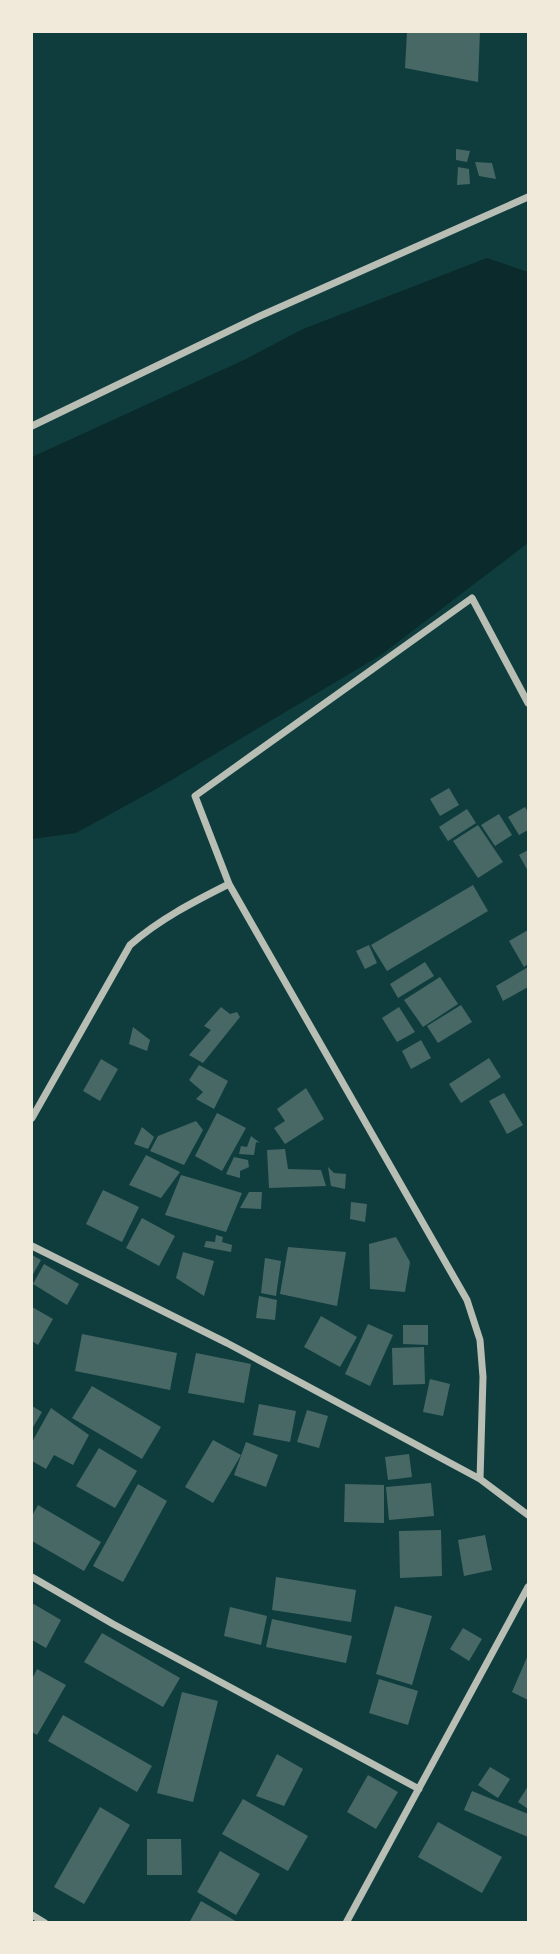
<svg xmlns="http://www.w3.org/2000/svg" width="560" height="1954" font-family="'Crimson Pro',serif">
<rect width="100%" height="100%" fill="#0f3d3e"/>
<path fill="#0a2a2b" d="M487,258l41,14v271l-147,112 -223,133 -82,45 -44,6v-382l214,-98 57,-30z"/>
<path fill="#486865" d="M407,32h73l-2,50 -73,-14z
M456,149l14,2 -3,11 -11,-2z
M475,162l17,1 4,16 -17,-3z
M458,167l11,2 1,15 -13,1z
M449,788l10,17 -19,11 -10,-17z
M525,807l3,5v18l-9,5 -11,-18z
M467,809l9,14 -28,18 -9,-14z
M499,814l13,21 -17,11 -14,-21z
M478,825l25,37 -25,16 -25,-37z
M528,850v21l-9,-16z
M473,885l15,26 -101,60 -16,-26z
M528,930v34l-4,3 -15,-26z
M369,945l8,18 -12,6 -9,-18z
M425,962l9,14 -36,22 -8,-14z
M528,967v20l-25,14 -7,-15z
M440,977l18,27 -35,23 -19,-27z
M461,1005l11,17 -34,21 -11,-17z
M221,1007l9,7 7,-2 3,5 -37,46 -14,-8 22,-25 -7,-4z
M399,1007l16,25 -18,10 -15,-24z
M133,1027l17,13 -3,11 -18,-7z
M421,1040l10,18 -20,11 -9,-18z
M489,1058l12,19 -40,26 -12,-19z
M101,1059l17,10 -18,32 -17,-10z
M199,1065l29,16 -14,28 -18,-10 7,-7 -14,-12z
M306,1088l18,31 -39,25 -11,-16 11,-7 -8,-12z
M504,1093l19,32 -16,9 -18,-33z
M217,1113l29,15 -24,43 -27,-15z
M196,1121l7,9 -19,35 -34,-14 8,-15z
M142,1127l12,10 -6,12 -14,-5z
M251,1136l9,7 -4,-1 -2,13 -15,-1 2,-8 6,1z
M285,1149l3,20 33,1 5,16 -57,2 -2,-38z
M146,1155l34,17 -19,26 -32,-13z
M234,1157l14,3 1,7 -9,4v7l-14,-4z
M328,1167l6,6 12,1 -1,15 -14,-3z
M181,1175l61,18 -16,39 -61,-17z
M103,1190l36,17 -17,35 -36,-18z
M249,1192h13l-1,17 -21,-1z
M351,1202l16,2 -2,18 -15,-3z
M142,1218l33,18 -16,30 -33,-18z
M216,1235l7,2 -1,5 10,3 -1,7 -27,-5 2,-6 9,1z
M396,1237l14,25 -5,30 -35,-3 -1,-45z
M288,1247l58,5 -9,54 -57,-12z
M183,1252l31,9 -10,35 -28,-18z
M32,1255l9,5 -9,16z
M265,1258l16,3 -5,35 -15,-3z
M44,1264l35,20 -12,21 -34,-21z
M259,1296l18,4 -2,20 -19,-2z
M32,1307l21,12 -15,26 -6,-4z
M321,1316l36,21 -17,30 -36,-20z
M368,1324l25,11 -23,51 -25,-12z
M403,1325h25v20l-25,-1z
M82,1334l95,19 -7,37 -95,-19z
M424,1347l1,37 -32,1 -1,-37z
M196,1353l55,11 -7,39 -56,-10z
M430,1379l20,5 -7,32 -20,-4z
M92,1386l69,41 -19,32 -70,-41z
M259,1404l37,7 -6,31 -37,-7z
M32,1406l10,6 -10,17z
M51,1408l38,27 -16,30 -19,-10 -8,14 -14,-8v-19z
M307,1410l21,6 -9,32 -22,-6z
M213,1440l28,15 -28,48 -28,-16z
M246,1442l32,13 -12,32 -32,-12z
M99,1448l38,23 -22,37 -39,-22z
M409,1454l3,23 -24,3 -3,-23z
M431,1483l3,33 -45,4 -3,-33z
M138,1484l29,17 -44,81 -30,-16z
M345,1484l39,1v38l-40,-1z
M38,1505l63,37 -17,29 -52,-30v-25z
M441,1530l1,46 -42,2 -1,-47z
M485,1535l7,35 -28,6 -6,-36z
M276,1577l80,13 -5,32 -79,-12z
M32,1603l29,17 -15,28 -14,-8z
M395,1606l37,10 -20,69 -36,-11z
M230,1607l37,9 -6,29 -37,-9z
M272,1619l80,17 -6,27 -80,-16z
M463,1628l19,11 -13,22 -19,-12z
M102,1633l78,45 -17,29 -79,-45z
M528,1655v45l-16,-8z
M37,1669l29,16 -29,50 -5,-3v-53z
M379,1679l39,12 -10,34 -39,-12z
M182,1692l36,9 -25,101 -36,-9z
M63,1715l89,51 -15,26 -89,-51z
M277,1754l26,15 -19,37 -28,-10z
M490,1767l20,12 -12,19 -20,-13z
M368,1775l30,17 -22,37 -29,-17z
M528,1786v23l-10,-7z
M472,1791l56,23v23l-64,-27z
M243,1799l65,37 -20,35 -66,-37z
M100,1807l30,18 -46,79 -30,-17z
M438,1822l64,35 -20,36 -64,-36z
M147,1839h34l1,36h-35z
M220,1851l40,23 -24,41 -39,-23z
M201,1901l38,22h-50z"/>
<g fill="none" stroke-linecap="round" stroke-linejoin="round">
<path stroke="#b8beb3" stroke-width="7" d="M32,426l228,-110 268,-119
M32,1118l98,-173c30,-26 63,-43 99,-61
M32,1246l195,97 253,136 48,36
M480,1479l3,-102 -3,-37 -13,-40 -238,-416 -34,-88 277,-198 56,105
M32,1577l81,47 306,165
M32,1915l13,8
M346,1923l182,-336"/>
</g>
<rect width="560" height="1954" fill="none" stroke="#f1e9da" stroke-width="66"/>
</svg>
